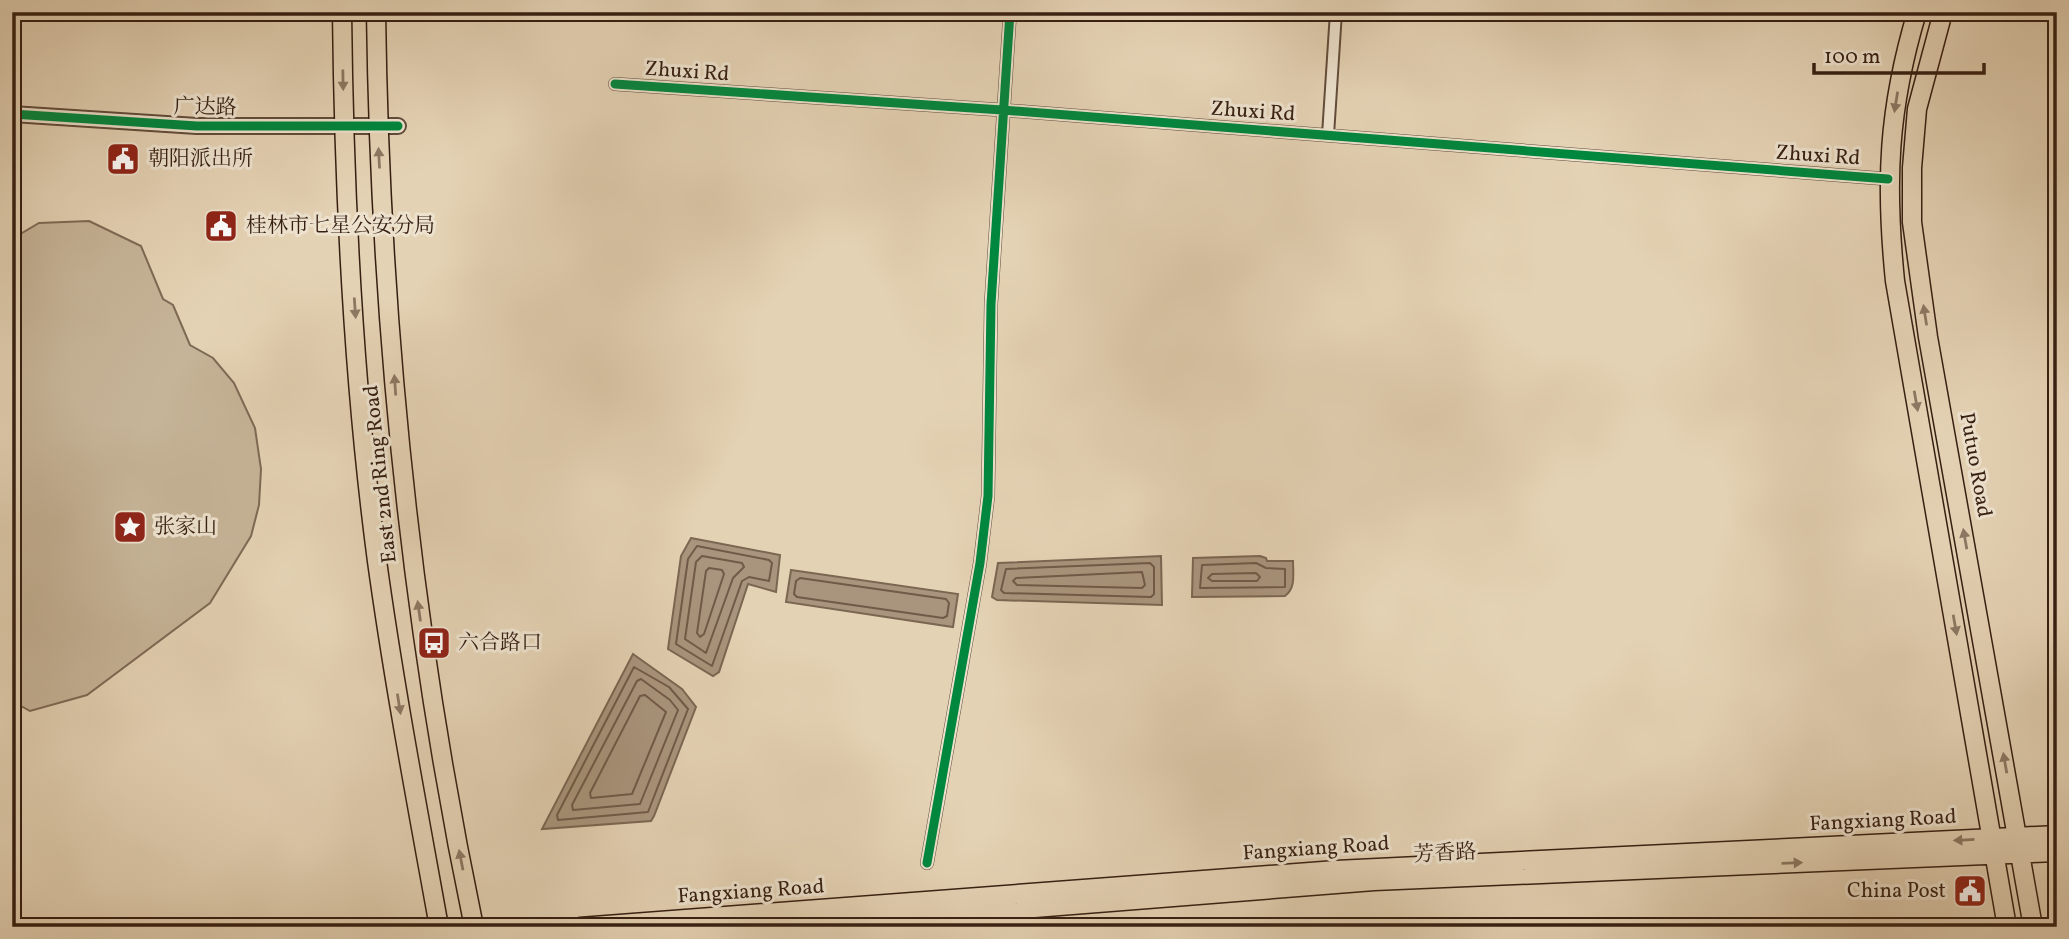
<svg xmlns="http://www.w3.org/2000/svg" width="2069" height="939" font-family="Vollkorn,'Noto Serif SC',serif">
<rect width="100%" height="100%" fill="#e4d2b4"/>
<filter id="stains"><feTurbulence type="fractalNoise" baseFrequency=".00286" numOctaves="4"/><feColorMatrix values="0 0 0 0 .2 0 0 0 0 .09 0 0 0 0 .02 0 0 0 .5 -.17"/></filter>
<radialGradient id="worn" r=".72"><stop offset=".6" stop-color="#630" stop-opacity="0"/><stop offset="1" stop-color="#630" stop-opacity=".3"/></radialGradient>
<path fill="#c6b498" stroke="#7e6a55" stroke-width="2" d="M89,221l52,25 22,53 10,6 17,40 23,13 21,25 21,45 6,41 -2,36 -8,31 -41,67 -123,92 -57,16 -18,-10v-462l27,-16z"/>
<path fill="#a9957d" stroke="#7b6652" stroke-width="2" d="M691,538l89,17 -4,37 -28,-8 -29,88 -6,4 -45,-27 13,-93z
M1161,556l1,49 -165,-5 -5,-3 6,-34z
M1260,556l6,2 1,3h26c0,13 3,27 -8,35l-93,1 1,-39z
M791,570l167,24 -5,33 -167,-25z
M633,654l49,35 14,18 -42,109 -3,5 -109,8z"/>
<g fill="none" stroke-linecap="round" stroke-linejoin="round">
<path stroke="#705a48" stroke-width="2" d="M697,546l72,14 3,3 -3,18 -20,-4 -7,4 -30,85 -36,-22 12,-85z
M702,556l40,7 2,4 -11,11 -27,75 -21,-14 11,-77z
M1150,563l4,4v27l-3,3 -147,-4 -3,-3 5,-21z
M1256,563l10,5 19,1v18l-85,1 2,-23z
M709,568l13,2 2,4 -20,60 -4,3 -3,-4 9,-62z
M1142,572l3,13 -3,3 -125,-3 -4,-4 3,-3z
M1256,573l4,4 -3,4h-45l-4,-3 4,-4z
M800,578l146,21 3,4 -2,13 -4,2 -146,-21 -3,-3 2,-13z
M634,667l35,20 19,22 -40,103 -90,8 -1,-5z
M641,679l29,21 8,10 -38,94 -67,6 -1,-5 65,-124z
M645,695l21,17 -34,82 -41,4 -1,-5 50,-97z"/>
<defs>
<path id="minor" d="M615,84l387,26 886,69
M1328,135l8,-123
M927,863l53,-300 8,-67 3,-192 19,-292"/>
<path id="tertiary" d="M12,114l185,12h201"/>
<path id="primary" d="M342,12c2,183 11,368 35,549 17,123 40,244 62,366
M376,12c4,308 35,614 98,915
M1917,12c-29,97 -32,170 -22,269l112,646
M1943,12l-26,97 -5,59v54l16,115 105,590
M580,927l756,-57 721,-35
M795,927l579,-46 683,-29"/>
</defs>
<use href="#minor" stroke="#624c3a" stroke-width="14"/>
<use href="#tertiary" stroke="#624c3a" stroke-width="18"/>
<use href="#primary" stroke="#361f12" stroke-width="21"/>
<use href="#minor" stroke="#ede2ce" stroke-width="10"/>
<use href="#tertiary" stroke="#ede2ce" stroke-width="14"/>
<use href="#primary" stroke="#e4d2b4" stroke-width="18"/>
<defs>
<path id="cycleway" d="M615,84l387,26 886,69
M12,114l185,12h201
M927,863l53,-300 8,-67 3,-192 19,-292"/>
</defs>
<use href="#cycleway" stroke="#ede2ce" stroke-width="13"/>
<use href="#cycleway" stroke="#00873e" stroke-width="9"/>
</g>
<defs><path id="oneway-solid" d="M-6-.8H1V-3.2L6.5 0L1 3.2V.8H-6Z" transform="scale(1.75)"/></defs>
<g fill="#8d7863">
<use href="#oneway-solid" transform="translate(343 80) rotate(89)"/>
<use href="#oneway-solid" transform="translate(1896 102) rotate(99)"/>
<use href="#oneway-solid" transform="translate(379 158) rotate(-93)"/>
<use href="#oneway-solid" transform="translate(355 308) rotate(86)"/>
<use href="#oneway-solid" transform="translate(1925 315) rotate(-99)"/>
<use href="#oneway-solid" transform="translate(395 385) rotate(-94)"/>
<use href="#oneway-solid" transform="translate(1916 401) rotate(80)"/>
<use href="#oneway-solid" transform="translate(1965 539) rotate(-100)"/>
<use href="#oneway-solid" transform="translate(419 611) rotate(-98)"/>
<use href="#oneway-solid" transform="translate(1955 625) rotate(80)"/>
<use href="#oneway-solid" transform="translate(399 704) rotate(81)"/>
<use href="#oneway-solid" transform="translate(2005 763) rotate(-100)"/>
<use href="#oneway-solid" transform="translate(1964 840) rotate(177)"/>
<use href="#oneway-solid" transform="translate(461 860) rotate(-101)"/>
<use href="#oneway-solid" transform="translate(1792 863) rotate(-2)"/>
</g>
<defs>
<symbol id="civic-square" viewBox="-11 -11 22 22"><rect x="-9" y="-9" width="18" height="18" rx="4" fill="#8f2418" stroke="#ede2ce"/><path d="M-.6-6.5H3V-4.5H.6V-3L4-1V1h2V6H-6V1h2V-1L-.6-3ZM-1.2 2.5V6h2.4V2.5Z" fill="#fff"/></symbol>
<symbol id="sight-square" viewBox="-11 -11 22 22"><rect x="-9" y="-9" width="18" height="18" rx="4" fill="#8f2418" stroke="#ede2ce"/><path d="M0-6L1.8-2.2L6-1.7L2.9 1.2L3.7 5.4L0 3.3L-3.7 5.4L-2.9 1.2L-6-1.7L-1.8-2.2Z" fill="#fff"/></symbol>
<symbol id="bus-square" viewBox="-11 -11 22 22"><rect x="-9" y="-9" width="18" height="18" rx="4" fill="#8f2418" stroke="#ede2ce"/><path d="M-5-6H5V4H4V6H2V4H-2V6H-4V4H-5ZM-3.5-4V0h7V-4ZM-3.5 1.2v1.5H-2V1.2ZM2 1.2v1.5H3.5V1.2Z" fill="#fff"/></symbol>
</defs>
<g fill-rule="evenodd">
<use href="#civic-square" x="104" y="140" width="38" height="38"/>
<use href="#civic-square" x="202" y="207" width="38" height="38"/>
<use href="#sight-square" x="111" y="508" width="38" height="38"/>
<use href="#bus-square" x="415" y="624" width="38" height="38"/>
<use href="#civic-square" x="1951" y="872" width="38" height="38"/>
</g>
<g text-anchor="middle" dominant-baseline="central" stroke-width="6" stroke-linejoin="round" paint-order="stroke">
<g font-size="21" fill="#361f12" stroke="#ede2ce">
<text transform="translate(687 72) rotate(4)">Zhuxi Rd</text>
<text transform="translate(205 108) rotate(1)">广达路</text>
<text transform="translate(1253 112) rotate(4)">Zhuxi Rd</text>
<text transform="translate(1818 156) rotate(4)">Zhuxi Rd</text>
<text transform="translate(1975 465) rotate(80)">Putuo Road</text>
<text transform="translate(381 474) rotate(-96)">East 2nd Ring Road</text>
<text transform="translate(1883 821) rotate(-3)">Fangxiang Road</text>
<text transform="translate(1316 849) rotate(-4)">Fangxiang Road</text>
<text transform="translate(1445 854) rotate(-3)">芳香路</text>
<text transform="translate(751 892) rotate(-4)">Fangxiang Road</text>
</g>
<g font-size="21" fill="#361f12" stroke="#ede2ce" text-anchor="start">
<text x="148" y="159">朝阳派出所</text>
<text x="246" y="226">桂林市七星公安分局</text>
<text x="154" y="527">张家山</text>
<text x="458" y="643">六合路口</text>
<text x="1946" y="891" text-anchor="end">China Post</text>
</g>
</g>
<rect width="2069" height="939" fill="none" stroke="#e4d2b4" stroke-width="42"/>
<rect x="14" y="14" width="2041" height="911" fill="none" stroke="#361f12" stroke-width="3.5"/>
<rect x="21" y="21" width="2027" height="897" fill="none" stroke="#361f12" stroke-width="2"/>
<path d="M1814 63v10h170v-10" fill="none" stroke="#361f12" stroke-width="3.5"/>
<text x="1824" y="63" font-size="21" fill="#361f12" stroke="#ede2ce" stroke-width="5" paint-order="stroke">100 m</text>
<rect width="100%" height="100%" filter="url(#stains)"/>
<rect width="100%" height="100%" fill="url(#worn)"/>
</svg>
